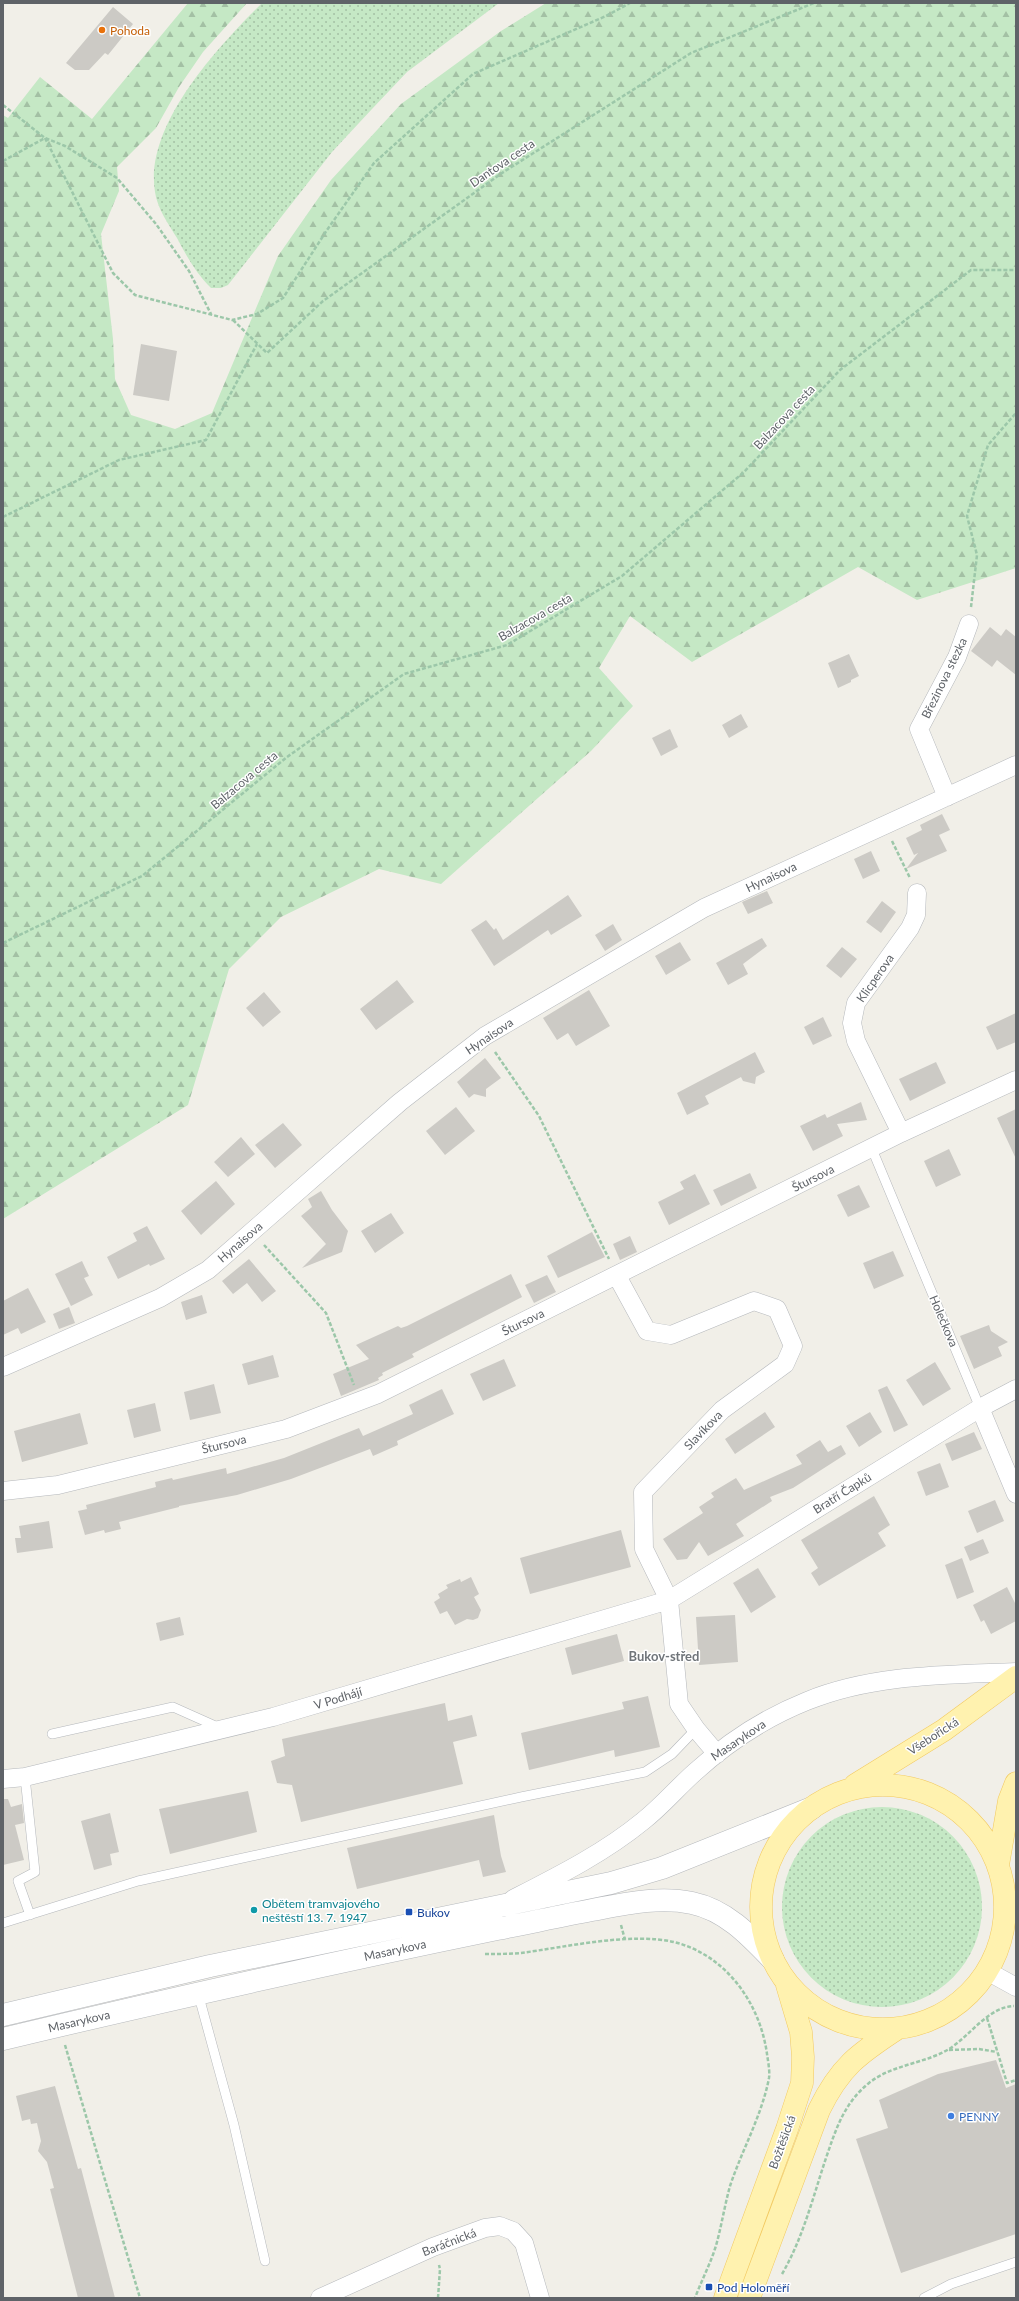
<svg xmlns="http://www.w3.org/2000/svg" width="1019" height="2301" font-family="Lato,sans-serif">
<defs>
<pattern id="grass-dots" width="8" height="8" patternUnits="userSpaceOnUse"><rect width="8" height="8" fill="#c5e8c5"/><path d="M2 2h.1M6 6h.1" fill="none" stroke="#a3c0a4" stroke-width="1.8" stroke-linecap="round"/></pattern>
<pattern id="forest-firs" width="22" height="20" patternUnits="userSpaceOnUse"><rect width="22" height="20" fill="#c5e8c5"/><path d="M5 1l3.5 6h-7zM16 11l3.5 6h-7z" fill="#a3c0a4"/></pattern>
</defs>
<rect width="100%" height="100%" fill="#f1efe8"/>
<path fill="url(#grass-dots)" d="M262,3h237l-92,69 -35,37 -40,43 -104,133 -7,3h-10c-15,-15 -24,-31 -34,-50 -8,-13 -20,-30 -22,-46 -11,-67 63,-145 107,-189z
M782 1907a100 100 0 1 1 200 0a100 100 0 1 1-200 0Z"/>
<path fill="url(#forest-firs)" d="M188,3h59l-44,49 -24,35 -23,41 -39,39 2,24 -18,43 12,105 2,40 16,36 44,14 37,-16 66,-157 53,-76 70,-76 100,-73 45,-28h470v565l-99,32 -59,-33 -166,95 -62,-46 -31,52 34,38 -42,45 -150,133 -62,-15 -98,48 -52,52 -41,136 -185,114v-1104l5,3 32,-41 52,42z"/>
<path fill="#cccac5" d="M113,7l20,17 -25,31 -3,-2 -16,17h-14l-9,-7z
M141,344l36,7 -8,50 -36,-6z
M990,627l11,9 5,-7 10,8v38l-19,-15 -5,7 -21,-16z
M849,654l10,22 -8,4v2l-13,6 -10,-25z
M741,714l7,13 -19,11 -7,-13z
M670,729l8,18 -17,9 -9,-18z
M942,814l8,16 -11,5 8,16 -41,18 12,-16 -4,2 -8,-17 16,-8 -2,-5z
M871,851l9,20 -17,8 -9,-20z
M767,891l6,12 -25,11 -6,-12z
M568,895l14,21 -31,19 -3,-5 -54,36 -23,-36 15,-10 8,10 2,-2 7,12z
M882,901l14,11 -15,21 -15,-11z
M613,924l9,16 -17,11 -10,-16z
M762,938l5,8 -24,18 5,10 -20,11 -12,-22z
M680,942l11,18 -25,15 -11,-19z
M842,947l15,12 -16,19 -15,-12z
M397,980l17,22 -38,28 -16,-21z
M589,990l21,36 -34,20 -8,-13 -11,7 -14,-22z
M264,992l17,20 -18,15 -17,-19z
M1016,1013v29l-19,8 -11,-23z
M823,1017l9,19 -19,9 -9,-18z
M755,1052l10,20 -9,5 -1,7 -12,-3 -2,-4 -36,19 4,8 -22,11 -10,-22z
M485,1058l16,20 -15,11v8l-12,-3 -5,4 -12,-16z
M936,1062l10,21 -36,18 -11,-22z
M861,1102l6,18 -30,4 6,12 -30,15 -13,-25 25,-12 2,4z
M456,1107l19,24 -30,24 -19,-24z
M1016,1109v50l-19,-41z
M283,1123l19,22 -27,23 -20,-23z
M241,1137l14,17 -27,23 -14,-15z
M949,1149l12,26 -25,12 -12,-26z
M750,1173l7,15 -36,18 -8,-16z
M695,1174l15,30 -41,21 -11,-23 26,-13 -4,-7z
M216,1181l19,23 -34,31 -20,-24z
M859,1185l11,22 -22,10 -11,-22z
M321,1191l11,19 16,21 -6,21 -40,16 24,-24 -25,-28 11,-9 -4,-8z
M391,1213l13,20 -29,20 -14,-22z
M147,1226l18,33 -15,7 -1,-2 -31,15 -11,-22 30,-16 -4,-8z
M592,1232l13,25 -47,21 -11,-22z
M630,1236l7,16 -17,8 -7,-16z
M893,1251l11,25 -30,13 -11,-26z
M249,1259l27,32 -14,11 -15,-19 -14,11 -11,-13z
M82,1261l7,15 -5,2 9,17 -22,11 -16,-32z
M511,1274l11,23 -110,57 2,3 -32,16 1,2 -5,3 1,2 -38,16 -8,-22 36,-15 -13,-14 42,-19 3,2 6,-2z
M547,1275l9,17 -22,11 -9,-18z
M28,1288l18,34 -25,12 -3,-6 -15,7v-34z
M202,1295l5,18 -21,7 -5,-18z
M69,1307l6,16 -16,6 -6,-15z
M989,1325l2,6 17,11 -10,5 4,9 -28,13 -14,-33z
M273,1355l6,22 -31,8 -6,-21z
M504,1359l12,27 -33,15 -13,-27z
M935,1362l16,27 -28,17 -17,-26z
M214,1384l7,29 -31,7 -6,-28z
M887,1386l21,39 -14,7 -16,-42z
M442,1389l12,25 -57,27 1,4 -25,11 -3,-7 -79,30 -54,16 -58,11v1l-60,15 2,7 -16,4 -1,-3 -19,5 -7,-24 9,-2 -1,-4 70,-18 -1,-5 17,-4 1,2 53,-12 1,6 57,-16 75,-30 4,8 50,-22 -4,-9z
M155,1403l6,28 -27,7 -7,-28z
M765,1412l10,15 -40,27 -10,-15z
M870,1412l12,20 -23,15 -13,-21z
M80,1413l8,31 -66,18 -8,-31z
M974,1432l8,17 -30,12 -7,-17z
M820,1440l8,12 13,-7 5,9 -53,34 -23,9 2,4 -36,23 8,12 -36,20 -9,-14 -12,17 -10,1 -14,-21 40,-26 -4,-6 15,-10 -3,-4 25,-15 8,12 58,-26 -6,-9z
M940,1463l9,24 -23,9 -9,-24z
M874,1496l16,29 -12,8 8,13 -67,40 -8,-13 7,-5 -17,-28z
M995,1500l9,21 -27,12 -9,-22z
M49,1521l4,27 -36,5 -2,-15h6l-2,-12z
M621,1530l10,37 -101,27 -10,-36z
M983,1539l6,14 -19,8 -6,-14z
M962,1558l12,34 -17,7 -12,-34z
M758,1568l18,29 -25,16 -18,-30z
M471,1577l8,17 -5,3 7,13 -3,8 -5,2 -6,-1 -12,6 -8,-14 -7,3 -6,-12 6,-4 -2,-4 10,-6 -2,-3 14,-6 1,3z
M1007,1587l9,18v16l-25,13 -7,-14 -3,2 -8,-17z
M735,1615l3,47 -39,3 -3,-48z
M180,1617l4,18 -24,6 -4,-18z
M617,1634l7,27 -52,14 -7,-27z
M648,1696l12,51 -45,10 -1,-7 -85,20 -8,-37 103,-24 -2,-7z
M445,1703l3,18 24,-6 5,21 -24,6 10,42 -162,38 -9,-37 -15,-2 -6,-22 14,-5 -3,-17z
M248,1791l9,41 -87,22 -11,-45z
M3,1799h5l3,8 11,-3 2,19 -9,2 9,35 -21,5z
M110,1813l9,39 -9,2 2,11 -18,5 -13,-49z
M494,1815l7,41 5,16 -23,5 -4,-17 -122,29 -10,-41z
M996,2060l10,28 10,-4v150l-115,39 -45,-134 32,-11 -9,-28 59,-26z
M55,2086l23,83 3,-1 34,130h-37l-28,-109 4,-1 -7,-26 -9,-11 3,-10 -4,-18 -6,1 -1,-5 -8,2 -6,-25z"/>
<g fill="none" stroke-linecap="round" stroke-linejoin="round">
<defs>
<path id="service" d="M872,1149l108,259
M52,1734l121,-27 47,21
M25,1777l10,95 -17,9 12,34
M3,1923l135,-42 383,-84 124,-25 27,-18 24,-25
M198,1993l36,132 31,136
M924,2298l27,-14 65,-22"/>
<path id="minor" d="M947,797l-28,-68 38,-72 12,-33
M901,1133l-45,-92 -4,-18 4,-20 54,-75 6,-13 1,-22
M617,1276l30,55 24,4 83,-34 23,8 16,37 -8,18 -63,46 -79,82 1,57 25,51 10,104 17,25 21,25
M3,1367l157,-69 48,-28 192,-168 85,-66 219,-128 312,-143
M980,1408l36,86
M3,1491l55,-6 228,-56 92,-35 523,-261 115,-53
M3,1779l22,-2 248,-60 396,-117 311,-192 36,-19
M513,1899c45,-23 91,-46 130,-78 19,-15 34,-33 52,-49 33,-30 72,-55 112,-71 66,-27 139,-26 209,-29
M987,1971l29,16
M320,2298l113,-51 52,-19 15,-2 13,5 11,12 16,55"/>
<path id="tertiary" d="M3,2015l207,-49 401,-83 51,-15 150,-60
M3,2039c164,-39 328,-76 494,-110 31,-6 63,-13 95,-19 32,-6 67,-14 100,-7 34,7 58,33 81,57"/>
<path id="primary" d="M855,1785l89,-55 72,-53
M761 1907a122 122 0 1 1 244 0a122 122 0 1 1-244 0Z
M998,1865l11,-64 7,-18
M725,2298l62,-169 15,-46 1,-26 -2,-25 -14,-47
M749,2298l70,-188c21,-43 39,-56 79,-82"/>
</defs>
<use href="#service" stroke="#b5b8bc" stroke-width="10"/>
<use href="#minor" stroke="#b5b8bc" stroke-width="19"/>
<use href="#tertiary" stroke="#b5b8bc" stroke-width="23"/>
<use href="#primary" stroke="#f2c960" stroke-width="23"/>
<path stroke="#9cc7a9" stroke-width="2.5" stroke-dasharray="4 2" stroke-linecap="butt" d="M3,105l42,33 20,8 52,32 39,46 33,47 22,43
M45,138l68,135 22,22 97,25 25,-6 26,-16 44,-68 47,-67 99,-89 133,-58 24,-13
M3,161l42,-23
M233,320l34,33 56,-52 179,-128 189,-120 123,-50
M3,517l116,-57 87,-20 51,-96
M971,607l6,-52 -10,-39 21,-71 28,-32
M892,841l18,37
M3,943l139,-67 145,-119 117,-83 103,-29 115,-69 122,-104 96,-102 131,-100h45
M495,1052l44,64 70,143
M264,1245l62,68 28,72
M621,1925l4,15
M485,1954c12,0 24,0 36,-1 45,-6 110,-21 153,-11 52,13 86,61 93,112 1,7 3,17 2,24 -7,37 -27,72 -39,108 -5,18 -8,37 -13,56 -5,19 -15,37 -22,56
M987,2018l20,65 9,-3
M65,2045l75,253
M949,2050l30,-1 18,3
M782,2274c21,-36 31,-77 44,-116 10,-29 18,-55 43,-75 24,-19 55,-19 80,-34 21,-13 39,-42 65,-43
M438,2298l2,-29 -1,-4"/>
<use href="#service" stroke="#fff" stroke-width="9"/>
<use href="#minor" stroke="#fff" stroke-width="18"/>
<use href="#tertiary" stroke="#fff" stroke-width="22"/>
<use href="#primary" stroke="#fff2af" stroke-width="22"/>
</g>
<circle fill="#e8710a" stroke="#fff" stroke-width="1.5" cx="102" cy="30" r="4"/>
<circle fill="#0f9aa8" stroke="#fff" stroke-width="1.5" cx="254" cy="1910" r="4"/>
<g fill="#1a4fb4" stroke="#fff" stroke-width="1.5">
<rect x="405" y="1908" width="8" height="8" rx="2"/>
<rect x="705" y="2283" width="8" height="8" rx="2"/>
</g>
<circle fill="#3f7fe0" stroke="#fff" stroke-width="1.5" cx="951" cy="2116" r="4"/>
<g text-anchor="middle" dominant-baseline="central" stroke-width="3" stroke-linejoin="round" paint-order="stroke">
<g font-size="12" fill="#c56008" stroke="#fff" text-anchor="start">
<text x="110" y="30">Pohoda</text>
</g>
<g font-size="12" fill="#5f6368" stroke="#fff">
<text transform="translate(502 163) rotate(-34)">Dantova cesta</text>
<text transform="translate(784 417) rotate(-47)">Balzacova cesta</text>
<text transform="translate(535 617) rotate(-30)">Balzacova cesta</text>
<text transform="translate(944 678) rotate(-64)">Březinova stezka</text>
<text transform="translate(244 780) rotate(-40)">Balzacova cesta</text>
<text transform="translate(771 877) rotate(-25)">Hynaisova</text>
<text transform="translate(875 978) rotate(-55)">Klicperova</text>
<text transform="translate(489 1036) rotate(-34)">Hynaisova</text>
<text transform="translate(813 1178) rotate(-27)">Štursova</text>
<text transform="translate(240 1242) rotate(-41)">Hynaisova</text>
<text transform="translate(944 1321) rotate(67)">Holečkova</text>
<text transform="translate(523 1322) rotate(-26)">Štursova</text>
<text transform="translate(703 1430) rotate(-46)">Slavíkova</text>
<text transform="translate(224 1444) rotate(-14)">Štursova</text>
<text transform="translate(842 1493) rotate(-32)">Bratří Čapků</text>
<text transform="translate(338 1698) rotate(-17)">V Podhájí</text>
<text transform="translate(933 1736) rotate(-33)">Všebořická</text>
<text transform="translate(738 1740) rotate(-34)">Masarykova</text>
<text transform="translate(395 1950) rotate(-12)">Masarykova</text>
<text transform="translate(79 2021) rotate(-13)">Masarykova</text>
<text transform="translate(782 2142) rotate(-70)">Božtěšická</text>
<text transform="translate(449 2242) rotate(-21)">Baráčnická</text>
</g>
<g font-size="12" fill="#0d838f" stroke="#fff" text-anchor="start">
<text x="262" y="1903">Obětem tramvajového<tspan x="262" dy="14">neštěstí 13. 7. 1947</tspan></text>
</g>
<g font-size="12" fill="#164399" stroke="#fff" text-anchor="start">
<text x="417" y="1912">Bukov</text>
<text x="717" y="2287">Pod Holoměří</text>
</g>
<g font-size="12" fill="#366cbe" stroke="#fff" text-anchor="start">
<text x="959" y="2116">PENNY</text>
</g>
<g font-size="13" font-weight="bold" fill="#70757a" stroke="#fff">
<text x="664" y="1656">Bukov-střed</text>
</g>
</g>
<rect width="1019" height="2301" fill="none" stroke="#5f6368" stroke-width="8"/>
</svg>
